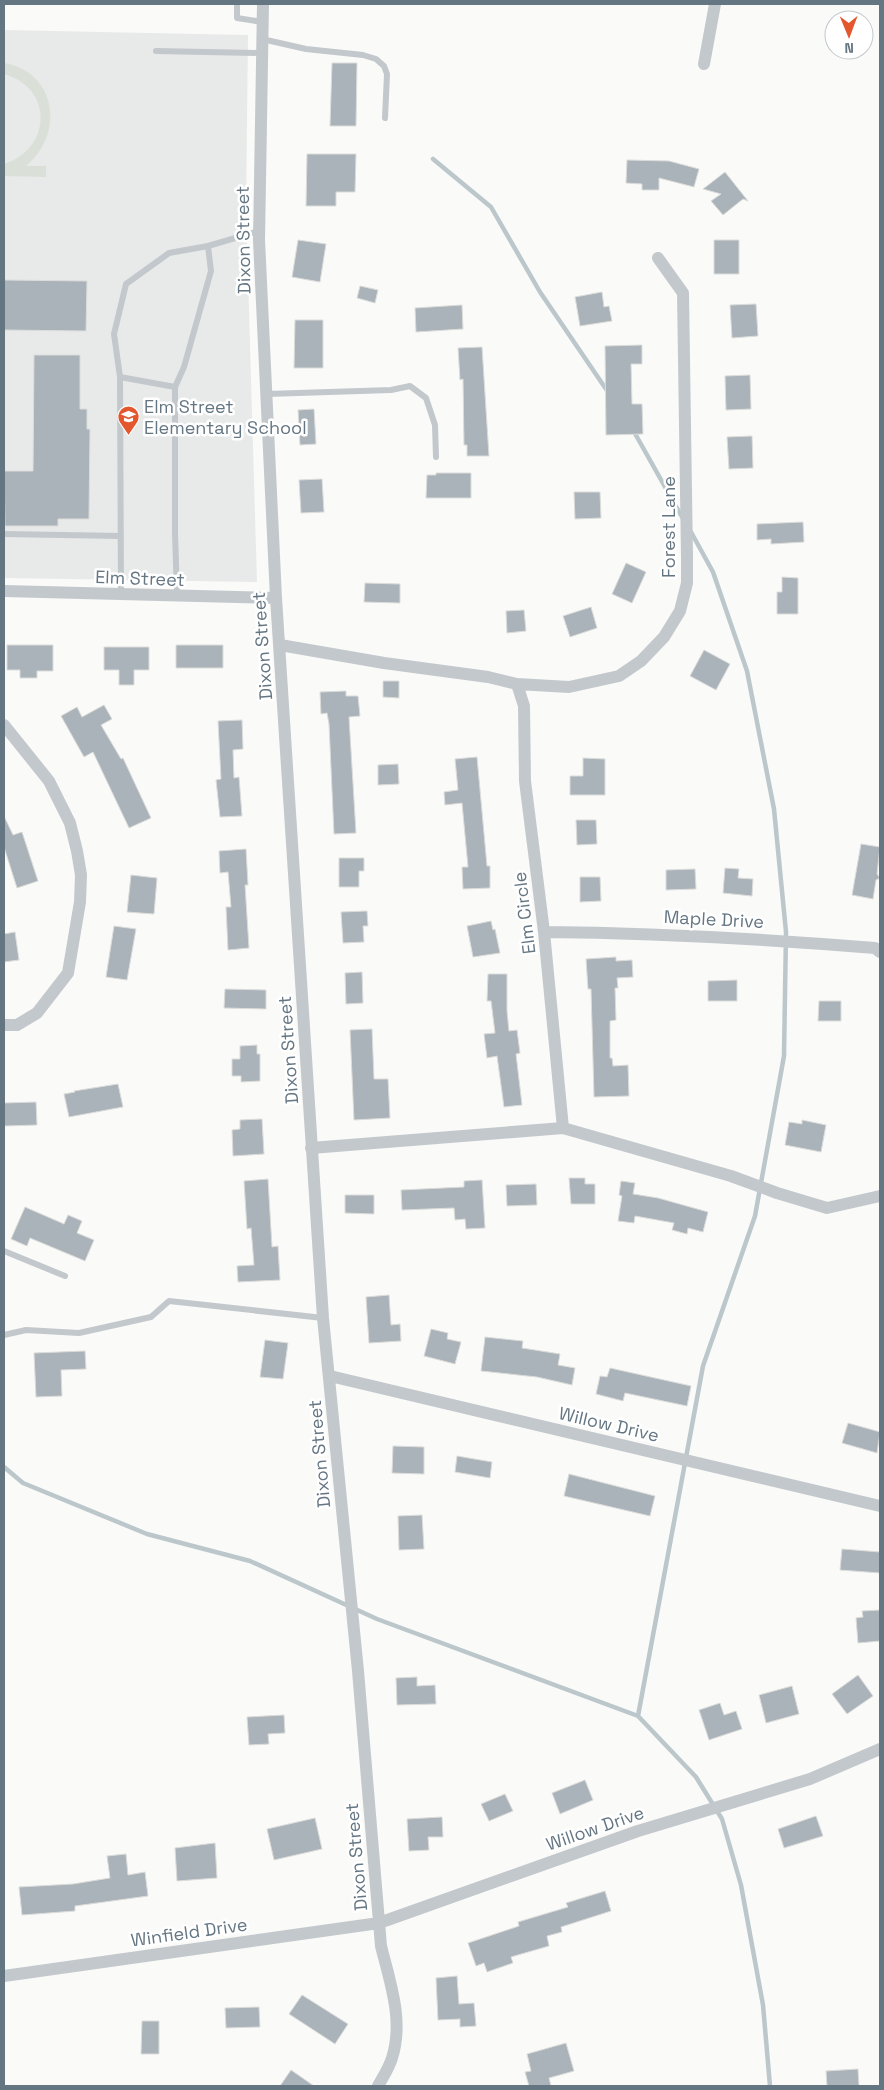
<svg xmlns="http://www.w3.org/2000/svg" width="884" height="2090" font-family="'Space Grotesk',sans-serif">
<rect width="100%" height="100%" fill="#fafaf8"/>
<path fill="#e8e9e9" d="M4,30l244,5 -2,175 11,372 -253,-4z"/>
<path fill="#dadfd7" d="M4,63c53,9 61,71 22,103h20v11l-42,-1v-12c48,-15 50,-76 0,-90z"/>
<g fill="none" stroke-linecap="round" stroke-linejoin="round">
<path stroke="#bbc7cb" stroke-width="4.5" d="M433,159l58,48 49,85 68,100
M633,430l49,87
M4,1467l19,16 124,51 103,27 127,58 261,97 58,61 26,42 19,66 22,120 7,81
M638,1716l65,-350 52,-150 29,-160 2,-124 -12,-123 -27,-138 -34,-99 -22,-40"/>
</g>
<path fill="#aab3b9" stroke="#dcdcda" d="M332,63h25l-1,63h-26z
M307,154h49l-1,38h-19v14h-30z
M627,160l42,1 30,8 -5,18 -35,-9v12h-17v-6l-16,-1z
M725,172l23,29 -5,-2 -20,16 -12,-14 10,-7 -18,-5z
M298,240l28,4 -6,38 -28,-5z
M714,240h25v34h-25z
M4,280l83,1 -1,50 -82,-1z
M360,286l18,4 -3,13 -18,-5z
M602,292l2,15 5,-1 3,15 -32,5 -5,-29z
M756,304l2,32 -26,2 -2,-33z
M462,305l1,24 -47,3 -1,-24z
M295,320h28v48h-29z
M642,345v19h-11l1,40h10l1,30 -37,1 -1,-89z
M482,347l7,109h-22v-11h-3l-1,-66 -3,1 -2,-32z
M34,355h46v54h7v20h3l-1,90h-31v7h-53l-1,-55h29z
M750,375l1,34 -25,1 -1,-34z
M314,409l2,35 -16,1 -2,-35z
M752,436l1,32 -24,1 -2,-32z
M436,473h35v25h-45l1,-23h9z
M322,479l2,33 -23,1 -2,-33z
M574,492h26l1,26 -26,1z
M803,522l1,20 -33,2v-5l-14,1v-16z
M626,563l20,9 -14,31 -20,-9z
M782,577l16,1v36h-21v-22h5z
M365,583l35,1v19l-36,-1z
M591,607l6,21 -27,9 -7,-21z
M524,610l2,21 -19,2 -1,-22z
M7,645h46v26h-16v7h-17v-8h-13z
M176,645h47v23h-47z
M104,647h45v23h-15v15h-15v-15h-15z
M704,650l26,14 -14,26 -26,-14z
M383,681h16v17l-16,-1z
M346,691v5h12l2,20 -11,1 7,116 -22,1 -5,-110 -2,-11 -6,1 -1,-22z
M104,705l8,14 -11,6 20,34 2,-1 28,60 -22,10 -36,-76 -9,5 -23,-41 16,-9 5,10z
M242,720l1,29 -10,1 1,28 5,-1 3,39 -22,1 -4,-37 5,-1 -3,-58z
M477,757l10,109h3v22l-27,1 -1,-22h6l-6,-64 -17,2 -1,-13 14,-2 -3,-31z
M583,758l22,1v36h-35v-19h13z
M398,764l1,20 -21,1v-20z
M4,816l9,19 9,-3 16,49 -21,7 -13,-41z
M576,820h20l1,24 -20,1z
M861,844l19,3 -3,27 3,4 -4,2 -3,19 -21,-4z
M246,849l2,36h-3l4,63 -21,2 -2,-43h5l-3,-35 -8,1 -1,-22z
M339,858h25v13h-5v16h-20z
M725,868l14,1 -1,9 15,1 -1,17 -29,-3z
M695,869l1,20 -30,1v-20z
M131,875l26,3 -3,36 -27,-2z
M580,877h20l1,24 -21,1z
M367,911l1,15h-5l1,16 -21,1 -2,-31z
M491,921l2,9 2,-1 5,24 -27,4 -6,-31z
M114,926l22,3 -9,51 -21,-3z
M15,932l4,28 -15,2v-28z
M616,957v4l16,-1 1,17 -16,1 1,10h-3l1,32 -6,1v37h2l1,8 15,-1 1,31 -35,1 -3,-108h-3l-2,-30z
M362,972l1,31 -17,1 -1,-31z
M488,974h19v37l2,20 8,-1 3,23 -4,1 6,51 -18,2 -7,-51 -10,2 -3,-24 11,-1 -4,-32h-4z
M737,980v21h-29v-20z
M225,989l41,1v19l-42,-1z
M819,1001h22v20h-23z
M372,1029l2,50h14l2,39 -36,2 -4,-90z
M257,1045v9h3v27l-19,1v-6h-9v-17h8v-13z
M118,1084l5,23 -54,10 -5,-23 11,-2 -1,-1z
M36,1102l1,23 -33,1v-23z
M262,1119l2,35 -31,2 -1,-26 8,-1v-9z
M802,1120l24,5 -5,27 -36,-7 4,-23 13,2z
M569,1178h16v6h10v20h-24z
M268,1179l4,68 6,-1 2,34 -42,2 -1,-16 17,-1 -3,-37 -4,1 -3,-48z
M482,1180l3,48 -19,1 -1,-10 -10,1 -1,-12 -52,2 -1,-20 63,-3v-6z
M621,1181l14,2 -2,11 25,4 50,14 -5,20 -15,-4 -1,6 -15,-4 2,-7 -39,-7 -1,7 -16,-2 4,-25 -3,-1z
M536,1184l1,21 -30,1 -1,-21z
M345,1195h29v19l-29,-1z
M25,1207l39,17 4,-9 14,6 -5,12 17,7 -9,21 -55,-23 -3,8 -16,-7z
M389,1295l2,30 9,-1 1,17 -32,2 -3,-46z
M431,1329l17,4 -1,6 14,3 -6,22 -31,-8z
M485,1337l38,4 -1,7 38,6 -2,11 17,3 -3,17 -35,-8 -56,-6z
M265,1340l23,3 -5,36 -23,-2z
M85,1351l1,18 -25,1 1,26 -26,1 -2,-44z
M610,1368l81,18 -4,20 -62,-13 -2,8 -27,-7 4,-18 7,1z
M848,1423l32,9 -3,21 -35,-10z
M393,1446l31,1v27l-32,-1z
M457,1456l35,6 -2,16 -35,-6z
M569,1474l86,22 -5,20 -86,-20z
M422,1515l2,34 -25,1 -1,-34z
M842,1549l38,3v21l-40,-3z
M880,1610v31l-22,2 -2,-25 7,-1 -1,-6z
M858,1675l15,21 -26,18 -15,-20z
M417,1677v9l18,-1 1,19 -39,1 -1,-27z
M792,1686l7,28 -33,9 -7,-28z
M720,1703l4,12 12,-4 6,18 -33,11 -10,-30z
M284,1715l1,18 -17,1 1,10 -20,1 -2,-28z
M585,1780l8,20 -33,14 -8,-21z
M505,1794l8,17 -24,10 -8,-17z
M816,1816l7,20 -39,12 -6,-19z
M442,1817l1,20h-15l1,13 -20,1 -2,-32z
M315,1818l7,31 -48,11 -7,-31z
M215,1843l2,35 -40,3 -2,-33z
M126,1854l2,21 17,-3 3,24 -73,10v5l-53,4 -3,-28 54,-3 37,-6 -3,-22z
M605,1891l6,20 -50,16 1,5 -15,4 2,10 -38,11 2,6 -26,9 -3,-9 -8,3 -8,-23 51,-17 -1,-4 50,-15 -2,-4z
M457,1976l2,28 15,-1 2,23 -16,1v-8l-22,1 -2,-42z
M302,1995l46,29 -13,20 -46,-30z
M259,2007l1,20 -34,1 -1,-20z
M142,2021h17v33h-18z
M566,2043l8,28 -25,7 2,8h-22l-4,-14 6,-1 -4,-17z
M858,2069l1,17h-32l-1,-15z
M291,2070l23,16h-34z"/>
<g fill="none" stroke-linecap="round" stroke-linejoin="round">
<path stroke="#c3c8cc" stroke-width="6" d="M237,4v14l26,4
M262,39l44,10 57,6 13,4 8,7 3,8 -2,44
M156,51l106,2
M120,377l1,218
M175,387l-55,-10 -6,-43 12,-50 43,-31 39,-7
M267,394l124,-4 19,-4 16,12 9,27 1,32
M4,534l117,2
M177,596l-2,-64v-145l9,-20 27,-96 -3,-25 51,-15
M4,1251l61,25
M4,1335l22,-5 53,3 72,-16 18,-16 154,17"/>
<path stroke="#c3c8cc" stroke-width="12" d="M263,4l-4,236 17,358 47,720 35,353 23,275c9,36 23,75 11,112 -3,10 -9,19 -14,28
M704,64l11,-60
M4,591l272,7
M280,645l104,18 104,14 29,7 7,22 1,75 19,151 19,196
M517,684l52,3 50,-11 22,-15 23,-24 16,-26 7,-28v-26l-4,-264 -25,-35
M4,725l45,56 21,42 7,28 4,24 -1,27 -12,71 -31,40 -20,12h-13
M544,932c111,1 221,7 331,16l5,4
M311,1148l252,-20 168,48 46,17 50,15 53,-12
M330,1376l550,130
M4,1976l375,-53 259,-92 172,-52 70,-30"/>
</g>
<defs>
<symbol id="school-pin" viewBox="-11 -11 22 30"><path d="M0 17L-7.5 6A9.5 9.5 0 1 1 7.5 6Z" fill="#e4572e" stroke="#fff"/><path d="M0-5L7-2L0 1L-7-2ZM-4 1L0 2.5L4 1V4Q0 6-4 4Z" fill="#fff"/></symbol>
</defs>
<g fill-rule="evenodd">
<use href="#school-pin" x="116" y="404" width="25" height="34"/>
</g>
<g text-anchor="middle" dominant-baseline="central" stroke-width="5" stroke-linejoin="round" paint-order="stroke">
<g font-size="18" fill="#657683" stroke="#fff">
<text transform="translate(243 240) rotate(-91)">Dixon Street</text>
<text transform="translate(668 527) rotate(-90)">Forest Lane</text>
<text transform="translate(140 578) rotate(2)">Elm Street</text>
<text transform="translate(262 646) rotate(-94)">Dixon Street</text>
<text transform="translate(524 913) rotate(-97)">Elm Circle</text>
<text transform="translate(714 919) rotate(3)">Maple Drive</text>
<text transform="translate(288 1050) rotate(-94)">Dixon Street</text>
<text transform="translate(609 1424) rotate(13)">Willow Drive</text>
<text transform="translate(319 1454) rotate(-95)">Dixon Street</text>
<text transform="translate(595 1828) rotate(-19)">Willow Drive</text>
<text transform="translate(356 1857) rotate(-95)">Dixon Street</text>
<text transform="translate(189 1932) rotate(-8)">Winfield Drive</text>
</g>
<g font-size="18" fill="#657683" stroke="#fff" text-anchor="start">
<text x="144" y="406">Elm Street<tspan x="144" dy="21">Elementary School</tspan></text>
</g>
</g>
<rect width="884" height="2090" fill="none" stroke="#657683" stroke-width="10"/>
<g transform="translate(849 35) rotate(179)"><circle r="24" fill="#ffffff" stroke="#c1c8cd"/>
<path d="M0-4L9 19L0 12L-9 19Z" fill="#e4572e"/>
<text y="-8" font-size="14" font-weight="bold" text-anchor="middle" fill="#657683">N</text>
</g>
</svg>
